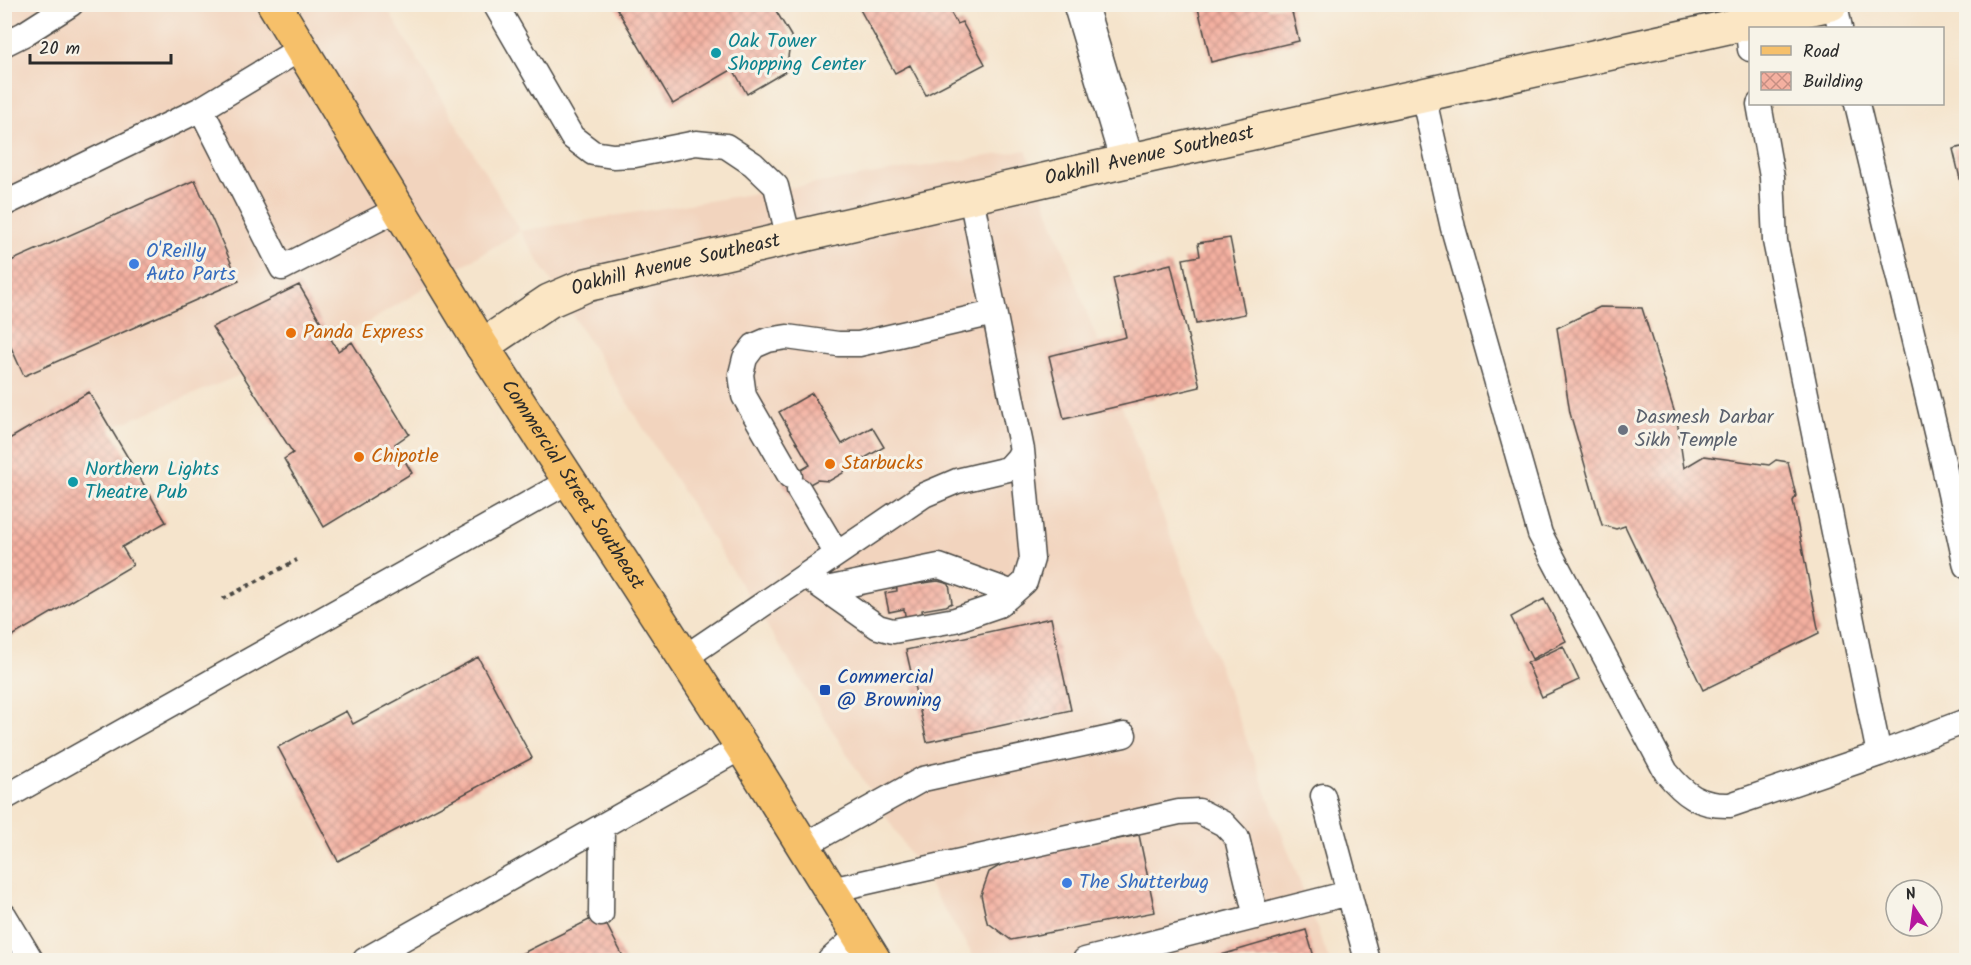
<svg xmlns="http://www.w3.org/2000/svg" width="1971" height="965" font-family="Kalam,sans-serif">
<defs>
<pattern id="building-cross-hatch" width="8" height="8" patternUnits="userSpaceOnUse" patternTransform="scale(1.5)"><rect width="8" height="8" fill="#f4b0a0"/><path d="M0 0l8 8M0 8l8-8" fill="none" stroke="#c68f83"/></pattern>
</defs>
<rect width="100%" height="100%" fill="#f7f3e8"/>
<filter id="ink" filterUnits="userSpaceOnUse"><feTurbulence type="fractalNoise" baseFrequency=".0167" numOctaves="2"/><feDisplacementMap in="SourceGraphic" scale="12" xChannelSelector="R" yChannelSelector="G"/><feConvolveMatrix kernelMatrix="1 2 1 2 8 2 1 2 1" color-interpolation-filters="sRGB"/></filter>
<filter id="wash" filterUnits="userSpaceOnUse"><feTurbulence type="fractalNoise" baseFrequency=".008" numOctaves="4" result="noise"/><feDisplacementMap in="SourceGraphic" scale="24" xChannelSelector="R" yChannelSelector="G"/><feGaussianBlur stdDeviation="1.35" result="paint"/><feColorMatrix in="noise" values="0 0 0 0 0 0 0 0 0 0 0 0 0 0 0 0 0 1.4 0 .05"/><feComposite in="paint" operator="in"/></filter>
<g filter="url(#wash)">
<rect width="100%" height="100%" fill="#f5e4cc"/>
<path fill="#f2d4be" d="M5,5h380l135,226 506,-81 303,810h-353l-456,-729 -153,92 -362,148z"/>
<g id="blocks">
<path fill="url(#building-cross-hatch)" d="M614,4h158l19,32 -5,35 -39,23 -14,-25 -60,35z
M857,4h89l11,20 5,-2 23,42 -59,31 -16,-30 -15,8z
M1197,4h70l1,5 22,-5 9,37 -88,21z
M1966,146v58l-13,-55z
M195,180l44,101 -215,95 -20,-44v-68z
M1230,238l15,76 -49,10 -13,-65 17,-3 -2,-13z
M1171,264l29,123 -136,32 -15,-63 77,-19 -13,-59z
M299,285l39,66 14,-9 57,92 -14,10 17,29 -88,54 -40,-68 9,-6 -81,-126z
M1600,307l42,1 35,112 7,48 20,-12 65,9 7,-5 12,2 8,34 -3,5 26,132 -116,57 -78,-164 -9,3 -14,-4 -32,-112 -13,-85z
M89,392l77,130 -44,25 11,18 -129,76v-199z
M812,393l30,51 30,-17 12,20 -37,21 -4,5 -14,8 -12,-1 -27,15 -8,-14 28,-16 -31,-53z
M909,579l1,6 28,-4 11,3 3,19 -6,3 -24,4 1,8 -17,3 -2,-12 -15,3 -4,-19 12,-2 -1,-10z
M1544,599l22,42 -34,18 -21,-42z
M1051,618l20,92 -144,32 -21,-92z
M1563,646l16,34 -37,17 -15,-34z
M478,657l54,101 -194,103 -60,-114 68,-36 7,13z
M1139,835l16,77 -144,28 -24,-18 -6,-27 8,-23 20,-12z
M601,914l24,46h-116z
M1306,930l9,30h-111z"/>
</g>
</g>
<g filter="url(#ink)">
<use href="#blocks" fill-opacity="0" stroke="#494743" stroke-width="1.5"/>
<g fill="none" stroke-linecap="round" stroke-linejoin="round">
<defs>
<path id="lane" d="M495,4l77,133 21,16 20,3 22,-1 61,-12 30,3 27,18 23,22 13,53
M1835,4l5,24
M1747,23l3,26
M4,44l20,-10 47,-30
M300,49l-99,60 81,159 116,-59
M1423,95l30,133 87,306 126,238c19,23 33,34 64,33l149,-51 -104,-513 -3,-64 -13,-73
M1857,104l84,349 25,113
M4,204l197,-95
M790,476l-46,-80 -3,-22 4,-16 9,-12 14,-6 19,-3 51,7h21l135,-31
M799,490l38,64
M806,576l72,51 15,4 62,-11 44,-15 26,-23 7,-23 -10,-109
M826,589l113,-23 74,27
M684,658l240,-163 33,-14 51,-12 10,-11 4,-8 -51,-253
M1879,754l87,-33
M1323,796l44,164
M4,798l565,-317
M803,846l120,-67 201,-44
M831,890l348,-78 20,-1 25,13 13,14 19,79
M601,914l1,-88
M4,915l27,45
M365,960l377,-213
M830,960l28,-25
M1085,960l264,-67"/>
<path id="street" d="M1080,4l47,157"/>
<g id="secondary">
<path id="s1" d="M482,346l67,-45 37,-16 541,-124 704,-157"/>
</g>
<g id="primary">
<path id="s2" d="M274,4l208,342 260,401 132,213"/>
</g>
</defs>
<use href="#lane" stroke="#494743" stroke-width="27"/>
<use href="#street" stroke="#494743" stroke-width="36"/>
<use href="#secondary" stroke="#494743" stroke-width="36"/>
<use href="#primary" stroke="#494743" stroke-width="36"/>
<path stroke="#494743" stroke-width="4" stroke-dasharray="4.5 4.5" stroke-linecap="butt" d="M223,599l74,-39"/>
<use href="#lane" stroke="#fff" stroke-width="24"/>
<use href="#street" stroke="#fff" stroke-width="33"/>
<use href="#secondary" stroke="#fbe6c4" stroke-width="33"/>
<use href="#primary" stroke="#f6c06b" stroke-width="33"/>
</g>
</g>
<g fill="#0f9aa8" stroke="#f7f3e8" stroke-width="2">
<circle cx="716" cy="53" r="6"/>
<circle cx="73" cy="482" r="6"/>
</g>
<g fill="#3f7fe0" stroke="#f7f3e8" stroke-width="2">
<circle cx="134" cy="264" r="6"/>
<circle cx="1067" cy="883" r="6"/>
</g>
<g fill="#e8710a" stroke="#f7f3e8" stroke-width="2">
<circle cx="291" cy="333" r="6"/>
<circle cx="359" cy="457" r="6"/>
<circle cx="830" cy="464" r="6"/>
</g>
<circle fill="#6b7280" stroke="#f7f3e8" stroke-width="2" cx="1623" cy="430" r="6"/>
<rect fill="#1a4fb4" stroke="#f7f3e8" stroke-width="2" x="819" y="684" width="12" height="12" rx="3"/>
<g text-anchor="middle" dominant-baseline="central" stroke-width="6" stroke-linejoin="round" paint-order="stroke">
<g font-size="20" fill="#0d838f" stroke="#f7f3e8" text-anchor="start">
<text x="728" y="42">Oak Tower<tspan x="728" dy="23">Shopping Center</tspan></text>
<text x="85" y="470">Northern Lights<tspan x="85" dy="23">Theatre Pub</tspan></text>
</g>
<g font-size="20" fill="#2b2b2b" stroke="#f7f3e8">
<text stroke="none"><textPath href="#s1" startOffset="699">Oakhill Avenue Southeast</textPath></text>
<text stroke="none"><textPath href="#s1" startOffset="213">Oakhill Avenue Southeast</textPath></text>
<text stroke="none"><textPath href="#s2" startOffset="566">Commercial Street Southeast</textPath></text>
</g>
<g font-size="20" fill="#366cbe" stroke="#f7f3e8" text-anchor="start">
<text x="146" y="252">O'Reilly<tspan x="146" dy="23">Auto Parts</tspan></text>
<text x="1079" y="883">The Shutterbug</text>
</g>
<g font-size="20" fill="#c56008" stroke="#f7f3e8" text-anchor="start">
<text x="303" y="333">Panda Express</text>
<text x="371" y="457">Chipotle</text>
<text x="842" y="464">Starbucks</text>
</g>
<g font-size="20" fill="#5b616d" stroke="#f7f3e8" text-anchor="start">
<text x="1635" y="418">Dasmesh Darbar<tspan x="1635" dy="23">Sikh Temple</tspan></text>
</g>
<g font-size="20" fill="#164399" stroke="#f7f3e8" text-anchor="start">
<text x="837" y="678">Commercial<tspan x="837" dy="23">@ Browning</tspan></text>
</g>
</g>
<rect width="1971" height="965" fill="none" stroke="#f7f3e8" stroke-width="24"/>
<rect x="1749" y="27" width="195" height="78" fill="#f7f3e8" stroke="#a5a39c" stroke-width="1.5"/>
<rect x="1761" y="46" width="30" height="9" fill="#f6c06b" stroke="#a5a39c" stroke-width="1.5"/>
<text x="1803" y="57" font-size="18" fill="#2b2b2b">Road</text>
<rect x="1761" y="72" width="30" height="18" fill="url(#building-cross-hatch)" stroke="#a5a39c" stroke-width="1.5"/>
<text x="1803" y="87" font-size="18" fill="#2b2b2b">Building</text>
<g transform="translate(1914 908) rotate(347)"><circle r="28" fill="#f7f3e8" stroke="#a5a39c" stroke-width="1.5"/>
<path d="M0-4.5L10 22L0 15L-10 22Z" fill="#b5179e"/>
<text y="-9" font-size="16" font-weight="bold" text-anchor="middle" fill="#2b2b2b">N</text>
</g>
<path d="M30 54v9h141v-9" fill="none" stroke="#2b2b2b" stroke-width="3"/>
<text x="39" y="54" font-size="18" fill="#2b2b2b" stroke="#f7f3e8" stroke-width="4.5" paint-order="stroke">20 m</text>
</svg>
